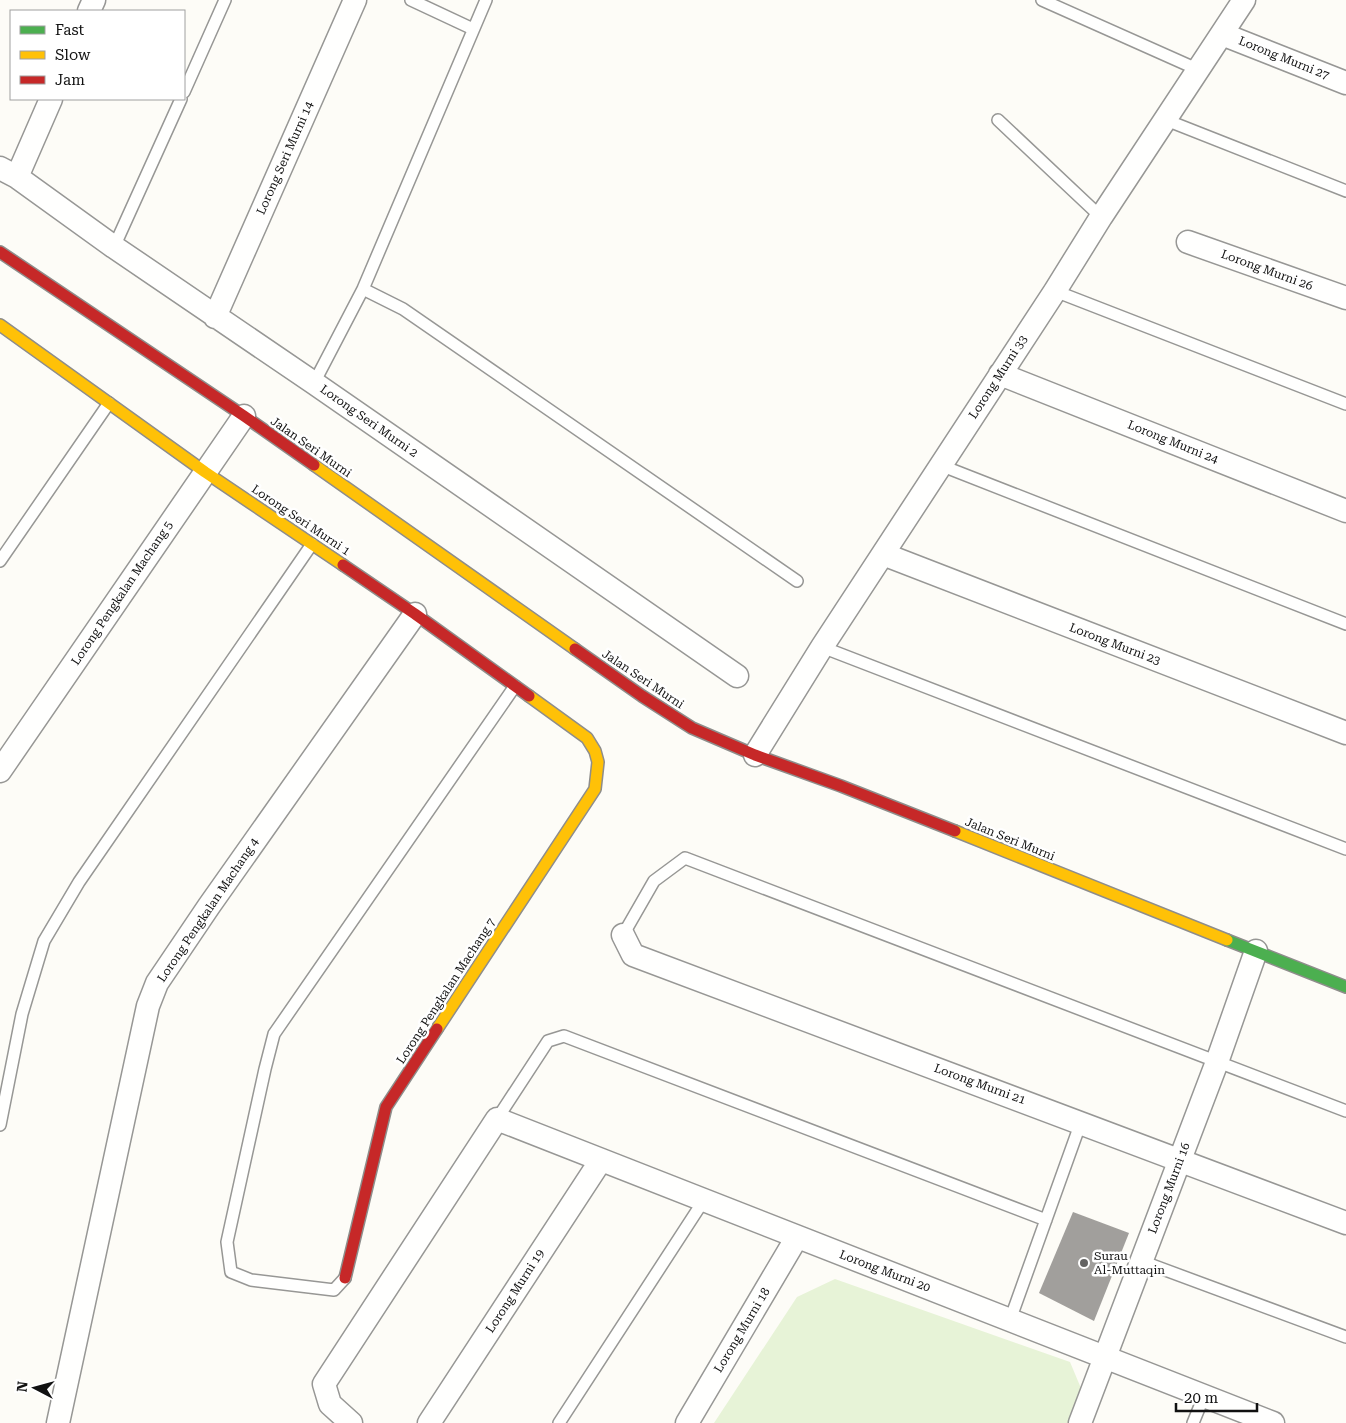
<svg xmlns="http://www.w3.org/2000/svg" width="1346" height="1423" font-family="'Roboto Serif',serif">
<rect width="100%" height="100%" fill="#fdfcf7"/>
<path fill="#e7f3d7" d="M835,1279l235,83 13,31 -12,30h-357l83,-126z"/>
<path fill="#a19f9c" d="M1073,1212l56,21 -35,88 -55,-28z"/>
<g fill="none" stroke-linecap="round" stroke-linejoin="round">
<defs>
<path id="lane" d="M411,0l62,29
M1042,0l157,70
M184,92l41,-92
M998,120l103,97
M1166,120l180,71
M114,247l67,-148
M363,289l40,20 394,272
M1055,291l291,113
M314,383l49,-94 123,-289
M940,465l406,159
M0,561l109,-158
M822,647l524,202
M623,935l31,-54 31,-23 661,253
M497,1119l51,-78 16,-5 482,184
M0,1125l22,-111 22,-73 35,-59 233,-338
M1141,1261l205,76
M345,1278l-11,12 -83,-10 -20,-8 -4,-30 38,-173 9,-35 241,-348
M1010,1320l71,-198
M559,1423l145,-223
M1193,1423l11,-27"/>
<path id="street" d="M89,11l5,-11
M1222,34l124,49
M0,168l17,9 97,70 200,136 423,293
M17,177l34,-78
M1188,242l158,56
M215,317l140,-317
M1000,374l346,137
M883,554l463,179
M755,755l67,-108 233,-356 46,-74 143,-217
M0,771l244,-355
M623,935l10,20 713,268
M58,1423l90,-417 9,-23 52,-77 206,-292
M351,1423l-21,-19 -6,-20 173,-265 776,304
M429,1423l172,-263
M687,1423l110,-186
M1080,1423l137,-361 39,-111"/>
<path id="fast" d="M1227,940l119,47"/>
<path id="slow" d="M0,325l205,147 138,93
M314,465l261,184
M955,831l272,109
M437,1029l158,-240 3,-27 -3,-11 -8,-13 -58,-42"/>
<path id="jam" d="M0,252l244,164 70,49
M343,565l72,49 114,82
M575,649l67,47 50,32 63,27 86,31 114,45
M345,1278l41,-171 51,-78"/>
</defs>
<use href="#lane" stroke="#979795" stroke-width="14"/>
<use href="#street" stroke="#979795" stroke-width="25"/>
<use href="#fast" stroke="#8e8d8b" stroke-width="14"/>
<use href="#slow" stroke="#8e8d8b" stroke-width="14"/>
<use href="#jam" stroke="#8e8d8b" stroke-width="14"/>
<use href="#lane" stroke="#fffffe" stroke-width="11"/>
<use href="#street" stroke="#fffffe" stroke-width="22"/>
<use href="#fast" stroke="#4caf50" stroke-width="11"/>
<use href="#slow" stroke="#ffc107" stroke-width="11"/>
<use href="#jam" stroke="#c62828" stroke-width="11"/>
</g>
<circle fill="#646362" stroke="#fff" stroke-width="2" cx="1084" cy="1263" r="5"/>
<g text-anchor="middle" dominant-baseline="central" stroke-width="5" stroke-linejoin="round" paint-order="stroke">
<g font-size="12" fill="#111" stroke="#fff">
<text transform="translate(1284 58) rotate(22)">Lorong Murni 27</text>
<text transform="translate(285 158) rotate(-66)">Lorong Seri Murni 14</text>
<text transform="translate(1267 270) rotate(20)">Lorong Murni 26</text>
<text transform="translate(998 377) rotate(-57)">Lorong Murni 33</text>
<text transform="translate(369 421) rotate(35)">Lorong Seri Murni 2</text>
<text transform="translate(1173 442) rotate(22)">Lorong Murni 24</text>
<text transform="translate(311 447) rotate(35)">Jalan Seri Murni</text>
<text transform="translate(301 520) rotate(34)">Lorong Seri Murni 1</text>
<text transform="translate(122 593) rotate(-56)">Lorong Pengkalan Machang 5</text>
<text transform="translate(1115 644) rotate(21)">Lorong Murni 23</text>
<text transform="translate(643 679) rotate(34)">Jalan Seri Murni</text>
<text transform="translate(1010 839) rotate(22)">Jalan Seri Murni</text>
<text transform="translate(208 910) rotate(-56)">Lorong Pengkalan Machang 4</text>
<text transform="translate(446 991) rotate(-57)">Lorong Pengkalan Machang 7</text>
<text transform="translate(980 1084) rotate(20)">Lorong Murni 21</text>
<text transform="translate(1169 1188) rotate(-69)">Lorong Murni 16</text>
<text transform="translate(885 1271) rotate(21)">Lorong Murni 20</text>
<text transform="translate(515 1291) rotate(-57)">Lorong Murni 19</text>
<text transform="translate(742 1330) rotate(-59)">Lorong Murni 18</text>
</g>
<g font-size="12" fill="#111" stroke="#fff" text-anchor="start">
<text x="1094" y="1256">Surau<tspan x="1094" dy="14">Al-Muttaqin</tspan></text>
</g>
</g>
<rect x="10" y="10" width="175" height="90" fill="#ffffff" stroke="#a0a0a0"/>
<rect x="20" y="26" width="25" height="8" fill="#4caf50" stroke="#a0a0a0"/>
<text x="55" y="35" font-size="15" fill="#111111">Fast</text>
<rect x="20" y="51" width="25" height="8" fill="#ffc107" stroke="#a0a0a0"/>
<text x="55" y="60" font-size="15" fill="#111111">Slow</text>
<rect x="20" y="76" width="25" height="8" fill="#c62828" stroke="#a0a0a0"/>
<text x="55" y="85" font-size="15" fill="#111111">Jam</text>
<g transform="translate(35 1388) rotate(276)" stroke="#ffffff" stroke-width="4" paint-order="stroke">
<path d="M0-4L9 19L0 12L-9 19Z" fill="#111111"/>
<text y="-8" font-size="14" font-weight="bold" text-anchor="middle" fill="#111111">N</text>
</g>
<path d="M1176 1403v8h81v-8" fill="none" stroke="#111111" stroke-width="2.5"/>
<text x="1184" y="1403" font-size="15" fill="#111111" stroke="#ffffff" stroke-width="4" paint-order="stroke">20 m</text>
</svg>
